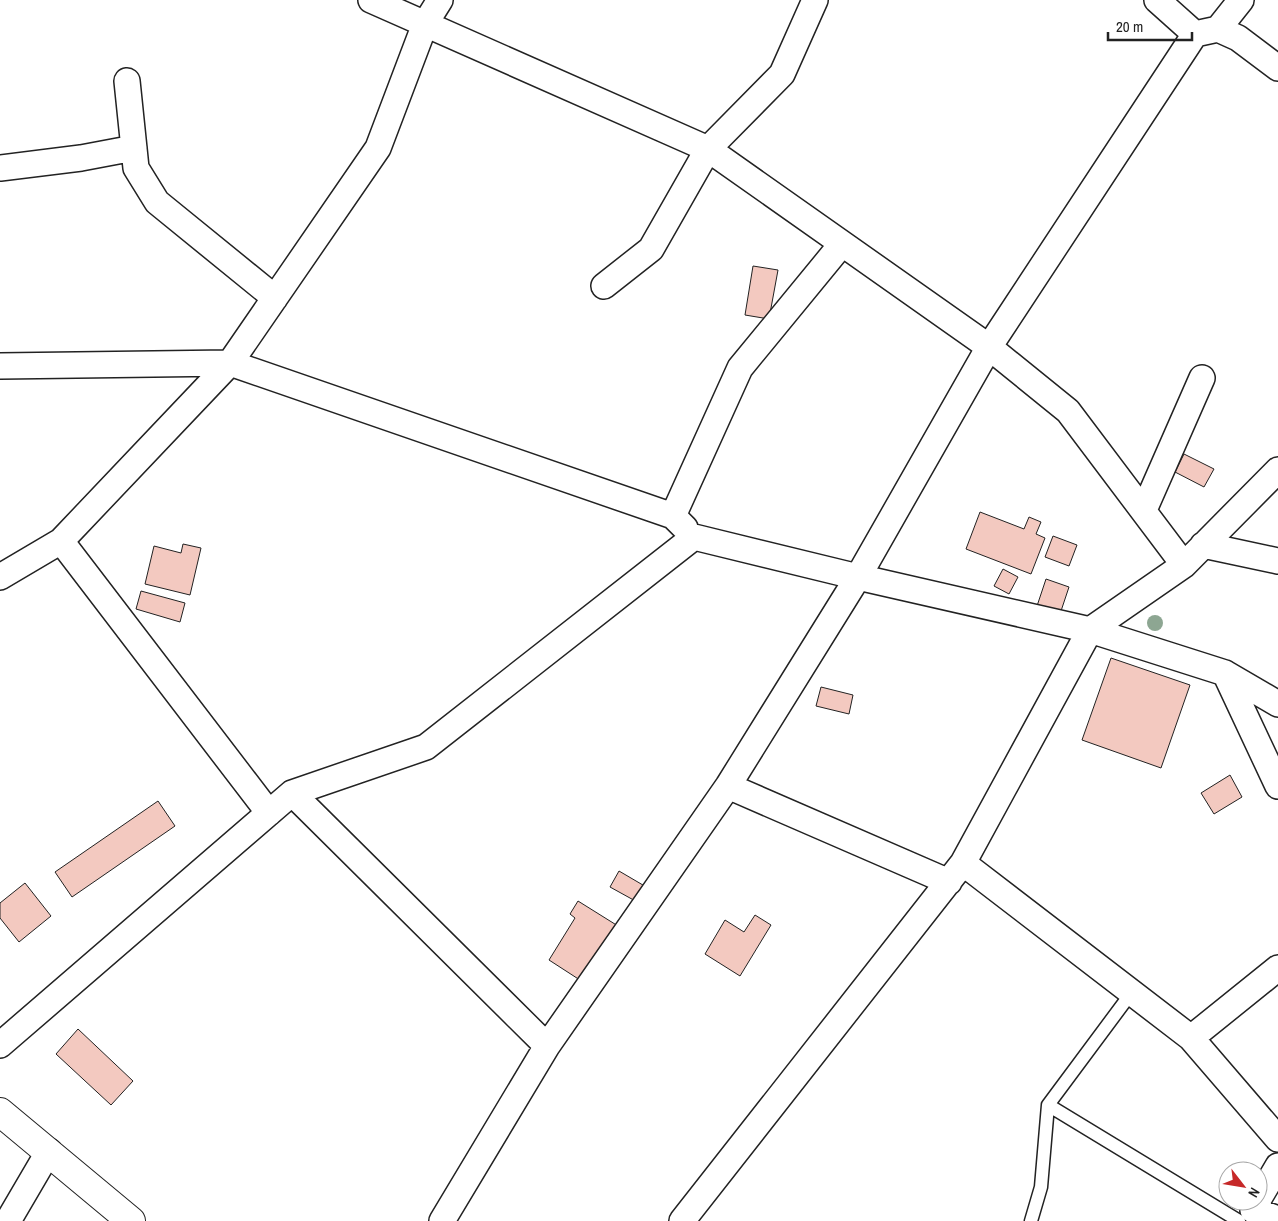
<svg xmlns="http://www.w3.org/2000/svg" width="1278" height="1221" font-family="'Archivo Narrow',sans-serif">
<rect width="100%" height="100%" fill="#fff"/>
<path fill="#f3c9c0" stroke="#222" d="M753,266l25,4 -9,49 -24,-4z
M1184,454l30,15 -10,18 -29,-15z
M980,512l44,17 5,-12 12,5 -5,12 9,4 -14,36 -65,-25z
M1053,536l24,9 -8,21 -24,-9z
M183,544l18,4 -11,47 -45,-11 9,-38 27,7z
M1003,569l15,8 -9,17 -15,-8z
M1046,579l23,8 -9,27 -23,-8z
M141,591l44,12 -5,19 -44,-13z
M1111,658l79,27 -29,83 -79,-28z
M821,687l32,8 -4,19 -33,-8z
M1230,775l12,22 -28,17 -13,-21z
M158,801l17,25 -103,71 -17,-25z
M619,871l29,17 -9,15 -29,-16z
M25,883l26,33 -32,26 -19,-24v-15z
M578,901l40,25 -35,56 -34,-22 26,-42 -5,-4z
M755,915l16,10 -31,51 -35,-22 20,-34 19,12z
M78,1029l55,52 -22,24 -55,-51z"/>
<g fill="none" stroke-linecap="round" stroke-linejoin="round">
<defs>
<path id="lane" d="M1132,992l-84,113 191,116
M1031,1221l10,-34 7,-82"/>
<path id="street" d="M371,0l337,149 281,198 79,64 116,154
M1157,0l38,34 23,-5 20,9 40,30
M1218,29l23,-29
M127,81l9,87 21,34 118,96
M0,168l81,-10 53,-10
M604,286l47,-37 57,-100 74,-75 33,-74
M0,366l230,-3 443,153
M1144,510l58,-132
M685,528l-12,-12 67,-148 101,-123
M61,541l208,272
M1203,545l75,16
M0,577l61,-36 169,-178 148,-215 47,-124 15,-24
M1225,673l53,113
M728,786l221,96
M292,793l255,253
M963,863l228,175 87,101
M1191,1038l87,-70
M0,1045l292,-252 134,-46 268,-210 164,40 131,-230 206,-313
M1258,1200l20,-34
M1258,1201l-5,9 25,9
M8,1221l41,-70
M442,1221l105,-175 181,-260 130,-209 232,53 135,43 53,31
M682,1221l281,-358 127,-233 94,-65 94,-95"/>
<path id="secondary" d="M0,1112l131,109"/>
</defs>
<use href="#lane" stroke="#222" stroke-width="15"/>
<use href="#street" stroke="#222" stroke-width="28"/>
<use href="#secondary" stroke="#222" stroke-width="30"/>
<use href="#lane" stroke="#fff" stroke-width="12"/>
<use href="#street" stroke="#fff" stroke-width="25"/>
<use href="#secondary" stroke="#fff" stroke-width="28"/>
</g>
<circle fill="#8da692" cx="1155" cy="623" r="8"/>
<g transform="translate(1243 1186) rotate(121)"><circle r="24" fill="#ffffff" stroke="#a7a7a7"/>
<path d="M0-4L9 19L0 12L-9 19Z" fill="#c62828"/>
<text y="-8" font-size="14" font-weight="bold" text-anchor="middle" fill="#222222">N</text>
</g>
<path d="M1108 32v8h84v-8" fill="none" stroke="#222222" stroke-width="2.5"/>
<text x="1116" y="32" font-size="15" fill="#222222" stroke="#ffffff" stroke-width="4" paint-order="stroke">20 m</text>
</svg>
